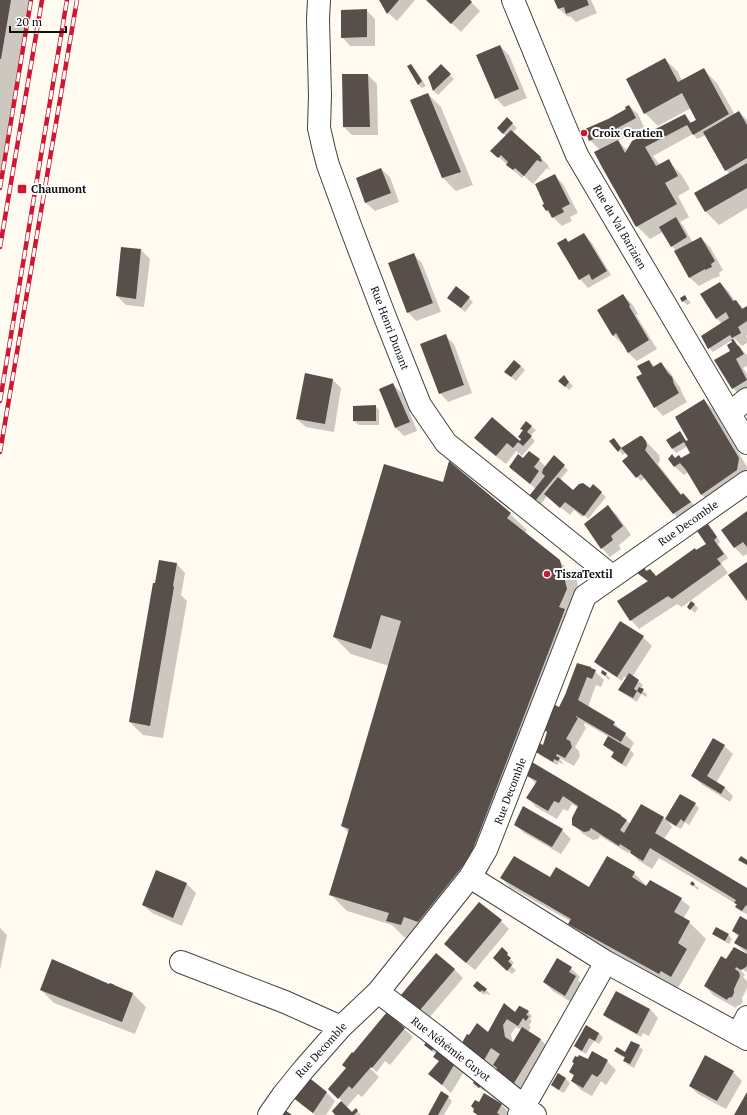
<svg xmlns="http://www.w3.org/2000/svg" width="747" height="1115" font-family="'PT Serif',serif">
<rect width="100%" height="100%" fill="#fffbf1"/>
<path fill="#0003" fill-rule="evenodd" d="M0,0h30l-30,179z
M380,0h35l-18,21 -9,-8z
M427,0h42l11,11 -19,21z
M555,0h36l6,13 -21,9 -6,-6 -2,1 -9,-8z
M366,10l9,9v27h-25l-8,-9z
M500,46l9,9 18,43 -23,9 -8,-9z
M665,59l13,13 4,9 22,-11 13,13 18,32 4,-3 8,8v88l-28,17 -13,-13 -11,-19 35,-19 -4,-4 -20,-35 -9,4 -4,-5 -40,22 7,9 8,-4 13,13 9,15 -12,7 11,21 -9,5 4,5 9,16 8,-5 9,9 13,23 -4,3 1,3 -5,2h-1l-15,8 -9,-8 -15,-26 1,-1 -4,-5 -9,-14 -13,7 -13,-13 -37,-76 -10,-10 38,-31 1,-3 9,8 6,13 -26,14 9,9 58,-35 7,8 8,2 -9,-17 -33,18 -13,-13z
M411,65l4,4 11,17 -4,2 -4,-4z
M441,66l13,13 -16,16 -4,-4 -5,-14z
M368,75l9,9 1,51h-26l-8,-8z
M428,94l13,13 32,78 -17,6 -13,-13 -32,-77z
M507,118l10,10 -5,5 28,24 9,9 -1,1 2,2v1l-3,-2 -14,16 -9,-8 -2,2 -30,-27 14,-15 -8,-8z
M381,169l9,8 9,25 -24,9 -9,-8 -9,-24z
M554,175l9,9 15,29 -8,4 2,4 -10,5 -15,-15 -3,-6 2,-1z
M584,234l8,9 19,32 -23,13 -8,-9 -14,-40 3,3z
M141,250l9,9 -6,48 -18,-2 -9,-9z
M413,254l9,9 19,49 -25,9 -8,-9z
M720,283l9,9 6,9h1l8,8 3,-2v28l-1,1 1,2v5l-5,3 -8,-8v1l5,8 8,8v11l-4,2 4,6v20l-6,3 -8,-9 -1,-37 2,-9 -2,-2 -19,12 -4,-4 13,-24 -6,-6z
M623,295l9,9 6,10 -2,1 21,34 -20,12 -9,-8 -5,-10 -1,1 -10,-10z
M685,296l6,7 -4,2 -4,-4z
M469,298l4,4 -8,10 -12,-10z
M446,336l8,8 18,49 -24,9 -8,-9z
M649,361l6,6 6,-4 9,9 6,10 4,5 2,6 5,9 -24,14 -8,-9 -12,-33z
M521,366l4,4 -9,11 -6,-5z
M332,379l9,9 -7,44 -28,-5 -9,-8z
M560,381h8l5,5 -4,4z
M393,385l9,8 15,38 -13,5 -8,-8 -16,-38z
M704,400l9,9 34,58 -2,12 -35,24 -9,-9 -13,-22 -4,3 -9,-8 -6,-8h12l11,-6 -4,-7 -12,7 -4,-5 8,-16 7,10 1,-1z
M375,406l4,4v15h-20l-5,-4z
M526,423l10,7 -6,6 5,5 -13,15 -6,-5 -10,13 -22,-17 -8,-9 44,4 2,-3 2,-8 -2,-2z
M642,437l17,18 1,5 -2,4 24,31 1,-1 13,13 -9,20 -13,-13 -28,-37 -5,4 -4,-4 -6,-16 -5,-9 -3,3 -12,-13 3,-3 8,9z
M523,460h16l7,7 18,-1 4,4 -8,10 13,12 17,-2 3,-4 13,11 -18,22 -4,-4 -2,2 -8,-7 -4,5 -23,-19 -7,9 -6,-5 2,-11 -17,-14 -9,-8z
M608,507l9,8 14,20 -12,10 2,4 -11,8 -8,-9z
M747,512v42l-4,2 -8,-8 -13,-18z
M510,514l17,16 -2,4 34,27 17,17 7,28 -2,21 -94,247 -52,64 -14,-4 -3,8 -14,-5 -12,-12 -45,-14 -17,-17 19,-61 -7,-7 47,-160 -38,-12 -17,-17z
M712,529l8,13 -2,2 10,14 -7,5 7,10 -46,34 -5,-3 -38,25 -8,-9 17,-38 -9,-8 8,-2 9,5 50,-32z
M177,564l8,9 -4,22 6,6 -24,137 -20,-3 -13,-13 28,-137z
M694,604l4,4 -3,5 -7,-6z
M643,637l9,9 -20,31 6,4 5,4 -3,4 7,5 -1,3 -5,-3 -4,8 -13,-8 -4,-4 7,-12 -3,-1 -2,4 -23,-15 -4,-4z
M591,668l13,12 -3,7 -5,-2 -8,22 26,16 20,20 -4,7 4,4 -8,13 -10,-6 -4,-4 2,-4 -6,-4 -4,-4 5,-8 -24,-14 -1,2 2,3 -11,19 4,4 1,5 -6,10 -16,-9 5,6 -1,1 -3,-2 -2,3 -16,-9 -4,-4 10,-3 13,-41z
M602,673l4,1 4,4 -1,2z
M724,746l9,8 -17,29 8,4 9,9 -3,6 -29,-18 -9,-9z
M528,775l93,40 9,9 11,-19 25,15 15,-25 14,9 4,4 -10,17 -4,-3 -4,7 -12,-6 3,4 -8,12 83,50v25l-7,-3 -4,-4 2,-2 -79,-47 -7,11 -13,-8 -9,-9 -2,1 -28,-17 -2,3 -5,1 -11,-7 -9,-9 5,-16 -6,-4 -4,7 -5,-2 -6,10 -21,-12 -8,-9 8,-14z
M523,807l39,23 9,9 -10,15 -37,-21 -9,-9z
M156,872l31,12 9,9 -14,33 -30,-13 -9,-8z
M634,873l13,13 34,13 9,8 -7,12 6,3 17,17 -29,51 -91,-49 -17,-17 1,-3 -60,-34 -8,-9 48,1 38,8z
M692,883l7,5 -1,2 -7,-6z
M501,921l8,8 -34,41 -21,-17z
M747,921v33l-12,-11 4,-6 -6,-6z
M0,928l7,7 -7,35z
M713,933l15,2 4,4 -3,5 -12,-7z
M502,949l9,9 -1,1 4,4 -3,3 5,4 -4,4 -14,-12z
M747,954v18l-9,-5 7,8 -2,2 4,4v7l-5,10 1,4 -3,3 -3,1 -1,2 -23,-13 -8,-9 22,-25z
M557,960l14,8 9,9 -2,3 6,6 -10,18 -21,-13 -9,-9z
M454,969l9,9 -34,40 -18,-14 -9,-9z
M116,987l17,7 13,13 -11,27 -81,-31 -13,-13z
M478,990h8l4,4 -1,1 -3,-2 -2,2z
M505,1005l11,8 12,-1 4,4 -2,3 2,2 -3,4 2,2 -3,5 12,7 9,9 -26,43 -18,-11 -11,-15 -4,7 -20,-35 18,-4zM516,1027l6,3 -9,14 -2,-10z
M650,1009l8,9 -9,18 -6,-3 -2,4 -33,-18 -4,-4z
M387,1013l26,24 -23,28 -5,-4 -8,11 -6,-5 -1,1 9,9 -17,20 -4,-3 -12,14 6,5 4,-3 5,5h-24l-4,-4 9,-10 -12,-12 17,-21 6,-14z
M586,1026l13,7 4,5 -4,6 -5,-3 -8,13 -7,-4 -4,-4z
M429,1040l36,30 -14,23 -21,-19 10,-12 -3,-8 -8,-5z
M639,1046l4,4 -9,18 -6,-3 -4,-4 1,-3 -6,-3 -4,-4 11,2z
M588,1060l19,1 9,9 -10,15 -5,-4 -9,15 -11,-6 -9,-9 3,-5 -5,-4z
M733,1072l9,9 -16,28 -28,-15 -8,-8z
M307,1078l20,15 8,8 -9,14h-11l-13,-10 -8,-8z
M566,1079l4,4 -6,10 -8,-4 -4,-4z
M474,1083l14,3 -4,5z
M448,1097l4,4 -8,14h-15z
M479,1104h22l9,9 -1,2h-32l-3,-4z"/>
<path fill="#594f4a" d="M0,0h11l-10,59h-1z
M379,0h20l-12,14z
M426,0h44l2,2 -21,22z
M554,0h33l2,5 -23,9 -2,-7 -6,2z
M367,9v28l-26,1v-28z
M500,45l19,44 -24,10 -19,-44z
M665,58l13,24 26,-14 25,46 -36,21 -6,-10 -42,22 11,19 13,-7 9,17 -13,7 12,21 -41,23 -33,-58 -9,-17 24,-12 7,13 7,-12 53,-27 5,9 6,-3 -14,-27 -38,21 -18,-35z
M411,64l11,17 -4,4 -11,-19z
M441,64l10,10 -18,17 -5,-14z
M342,74h26l2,53h-27z
M428,93l33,79 -19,6 -32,-78z
M629,105l7,13 -24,13 -23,10 -4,-12 23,-10 18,-10 -1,-2z
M739,111l8,14v33l-22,13 -22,-39z
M507,117l6,6 -10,11 -6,-6z
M511,130l30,27 -1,1 2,2 -1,2 -4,-2 -13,16 -9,-8 -2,2 -7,-5 2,-3 -7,-7 -3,3 -8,-7z
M747,163v25l-42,24 -11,-19z
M381,168l10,25 -26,10 -9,-25z
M555,174l15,30 -8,4 2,4 -12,6 -4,-8 -2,1 -4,-6 2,-1 -9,-20z
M676,217l11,20 -16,10 -12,-20z
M584,233l23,38 -15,9 -3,-6 -10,6 -22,-37 9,-5 2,4z
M701,237l14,24 -4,3 1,3 -7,3v-1l-16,9 -15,-27z
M121,247l20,2 -5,50 -20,-3z
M414,253l19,50 -26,10 -19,-50z
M720,282l13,19 3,-1 6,9 5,-3v15l-9,6 3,6 -9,5 -2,-3 -22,14 -7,-13 28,-18 -3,-6 -10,7 -16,-25z
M456,286l14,11 -9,11 -14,-10z
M623,294l7,11 -1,1 20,34 -21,13 -12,-20 -3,3 -1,-1 -15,-25z
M685,295l2,4 -5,3 -2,-4z
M446,334l18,51 -25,9 -19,-50z
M733,339l5,7h1l5,8 -8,5 11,21 -15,9 -18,-29 16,-9 -3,-6 5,-3 -1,-2z
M514,360l7,6 -10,11 -7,-5z
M649,360l4,7 8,-5 7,11 4,4 2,7 5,9 -25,15 -18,-31 6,-3 -5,-8z
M305,373l28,6 -8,45 -29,-5z
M564,375l5,7 -4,5 -7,-6z
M393,383l17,39 -15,6 -16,-39z
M704,399l35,59 -2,12 -36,25 -15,-25 -6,-7 -6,4 -6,-8 4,-5 3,4 4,-3 2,3 9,-5 -6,-11 -12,7 -6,-9 14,-9 6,10 2,-1 -13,-23z
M376,405v16h-23v-15z
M492,417l28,24 1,-2 -3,-2 5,-7 -3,-1 6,-8 6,5 -5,6 5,4 -9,10 -5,-4 -5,6 -6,-5 -11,13 -22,-18z
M640,436h2l4,5 1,5 -2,4 36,45 2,-2 8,9 -18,12 -32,-40 -5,4 -14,-17 6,-5 -7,-8 -3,4 -9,-11 5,-3 7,10z
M529,451l11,8 -6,8 5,4 -9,13 -21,-17 9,-13 5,4z
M554,455l11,10 -30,36 -6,-5 16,-20 -3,-3 1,-4z
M449,461l62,52 -4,5 53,42 7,29 -8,18 6,2 -95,248 -52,65 -14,-5 -3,8 -15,-4 3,-8 -60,-18 20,-66 -8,-3 60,-205 -20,-6 -10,34 -38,-12 51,-173 59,18z
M558,477l15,13 6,-6 4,-1 7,5 3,-4 9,8 -18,24 -19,-14 -5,6 -16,-14z
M608,505l15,21 -12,10 2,4 -12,9 -17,-25z
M747,511v36l-4,-5 -9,6 -13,-18z
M708,524l9,13 -3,3 10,14 -7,5 4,5 -49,35 -4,-3 -38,25 -13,-20 31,-20 -11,-8 8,-5 1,3 4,-2 6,7 39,-28 1,2 10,-6 -9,-13z
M159,560l18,3 -4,23 1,1 -24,139 -21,-4 24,-139h2z
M747,562v39l-19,-26z
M691,601l4,3 -5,6 -3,-3z
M620,621l24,15 -27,41 -23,-15z
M577,663l14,4v1l5,2 -4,9 -5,-2 -9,23 37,22 -2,3 13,8 -5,9 -45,-26v1l2,1 -12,21 4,2 2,6 -7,11 -8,-4 -1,2 4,2 -2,3 -4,-2 -1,3 -17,-10 3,-9 4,2 4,-13 -4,-3 7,-17 5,-7 4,2 6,-12z
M602,670l5,3 -2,3 -4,-3z
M629,673l10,7 -5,9 3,2 -4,7 -15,-8z
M639,687l5,2 -3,5 -4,-3z
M608,736l22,13 -8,15 -11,-7 3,-5 -11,-7z
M713,738l12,7 -18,31 18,11 -4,7 -30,-18z
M532,762l89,53v1l6,4 -7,10 4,3 17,-29 23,13 -9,16 92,55v18l-1,-1 -4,6 -7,-4 2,-3 -3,-1 2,-3 -86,-52 -7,13 -13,-8 1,-2 -11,-7 -1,2 -28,-18 -2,3 -5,1 -12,-7v-7l6,-12 -15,-10 -4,7 -5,-2 -6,10 -22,-13 11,-17 -10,-5z
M680,794l16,9 -12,19 -3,-3 -5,7 -11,-7z
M523,806l40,23 -11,18 -38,-22z
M514,856l36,21 6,-10 33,20 18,-31 28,16 -3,5 14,9 4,-6 32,18 -8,14 16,9 -12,22 9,6 -16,28 -10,-6 -2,3 -91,-50 3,-5 -71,-41z
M741,856l6,4v5l-9,-5z
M156,870l31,13 -14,35 -31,-13z
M692,881l3,3 -2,2 -3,-2z
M479,902l23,18 -36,43 -22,-19z
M740,916l7,4v30l-13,-7 5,-8 -7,-4z
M716,927l13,7 -4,7 -13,-7z
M502,947l6,6 -1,2 4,3 -3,3 4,4 -5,6 -14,-13z
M734,947l13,7v11l-1,2 -5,3 -5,-3 -1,2 4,3 1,4 -6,13v4l-2,4 -4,1 -1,2 -23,-14 17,-30 5,3z
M436,953l19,16 -35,41 -19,-15z
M557,958l15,9 -3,5 7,4 -11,20 -22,-14z
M52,959l57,25 1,-1 5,2h-1l19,8 -11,29 -82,-32z
M477,981l10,8 -3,3 -2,-2 -2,2 -7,-6z
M616,991l34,18 -13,25 -34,-19z
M504,1003l11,9 4,-6h1l9,5 -3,4 3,1 -3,5 -3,-3 -5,8 -11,-7 -4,6 2,12 8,5 9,-15 19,12 -27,44 -19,-12 2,-3 -4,-3 7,-11 -9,-6 -10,17 -22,-17 8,-14 2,1 8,-12 11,9z
M387,1012l18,16 -33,40 -1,-1 -19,22 -3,-3 -11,13 -10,-10 18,-21 -4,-3 10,-13 1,1z
M586,1025l13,8 -4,8 -6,-3 -7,13 -8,-5z
M429,1038l7,6 -4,7 -8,-6z
M631,1041l9,4 -10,19 -7,-3 2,-4 -11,-6 3,-4 8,5z
M440,1047l17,13 -15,25 -14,-11 11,-13 -6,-4z
M592,1051l16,9 -7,13 -4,4 -5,-3 -9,14 -12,-7 3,-6 -5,-3 5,-9 -2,-1 3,-6 3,1 1,-2 9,4z
M705,1055l29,16 -17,30 -28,-15z
M558,1073l8,5 -7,12 -8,-5z
M307,1076l20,16 -14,21 -21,-16z
M477,1076l8,6 -6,6 -6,-5z
M441,1091l8,5 -11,19h-10z
M747,1092v23h-13z
M484,1093l18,11 -5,9 3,2h-22l-5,-3 1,-3 -3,-3 4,-6 4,2z
M341,1101l11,11 4,-4 2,3 -4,4h-19l-3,-4z
M285,1110l7,5h-10z"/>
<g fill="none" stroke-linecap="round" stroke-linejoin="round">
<defs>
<path id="minor" d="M319,0l-1,19 2,77 -1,32 5,22 4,15 23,63 34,89 35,88 26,38 166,133
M513,0l48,117 16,38 170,288
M730,413l17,-14
M470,877l136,85 141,77
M181,962l104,40 56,25
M378,992l58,44 99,79
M738,1034l9,-17
M269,1115l14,-20 21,-26 37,-42 37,-35 92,-115 16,-27 99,-254 162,-114
M519,1115l87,-153"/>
</defs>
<use href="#minor" stroke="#424242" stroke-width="24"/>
<use href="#minor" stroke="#fff" stroke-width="22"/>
<defs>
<path id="rail" d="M0,188l31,-188
M0,247l42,-247
M0,401l67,-401
M0,452l77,-452"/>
</defs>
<use href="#rail" stroke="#d01732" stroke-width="4.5"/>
<use href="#rail" stroke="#fff" stroke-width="3" stroke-dasharray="9" stroke-linecap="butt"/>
</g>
<g fill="#d01732" stroke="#fff" stroke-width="1.5">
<circle cx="584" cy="133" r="4"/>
<rect x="17" y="184" width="10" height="10" rx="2"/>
<circle cx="547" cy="574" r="4"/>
</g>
<g text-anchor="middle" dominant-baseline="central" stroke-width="4" stroke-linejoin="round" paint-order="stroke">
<g font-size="11" font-weight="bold" fill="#0f0f0f" stroke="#fff" text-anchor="start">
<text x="592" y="133">Croix Gratien</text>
<text x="31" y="189">Chaumont</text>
<text x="555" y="574">TiszaTextil</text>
</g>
<g font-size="11" fill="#0f0f0f" stroke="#fff">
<text transform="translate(620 227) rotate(60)">Rue du Val Barizien</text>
<text transform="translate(390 328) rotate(69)">Rue Henri Dunant</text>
<text transform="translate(688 523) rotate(-35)">Rue Decomble</text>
<text transform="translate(510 791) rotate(-69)">Rue Decomble</text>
<text transform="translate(451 1049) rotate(38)">Rue Néhémie Guyot</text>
<text transform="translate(321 1050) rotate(-48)">Rue Decomble</text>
</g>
</g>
<path d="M10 26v6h56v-6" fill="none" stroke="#0f0f0f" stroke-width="2"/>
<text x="16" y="26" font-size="12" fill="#0f0f0f" stroke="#ffffff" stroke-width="3" paint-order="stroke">20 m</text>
</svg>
